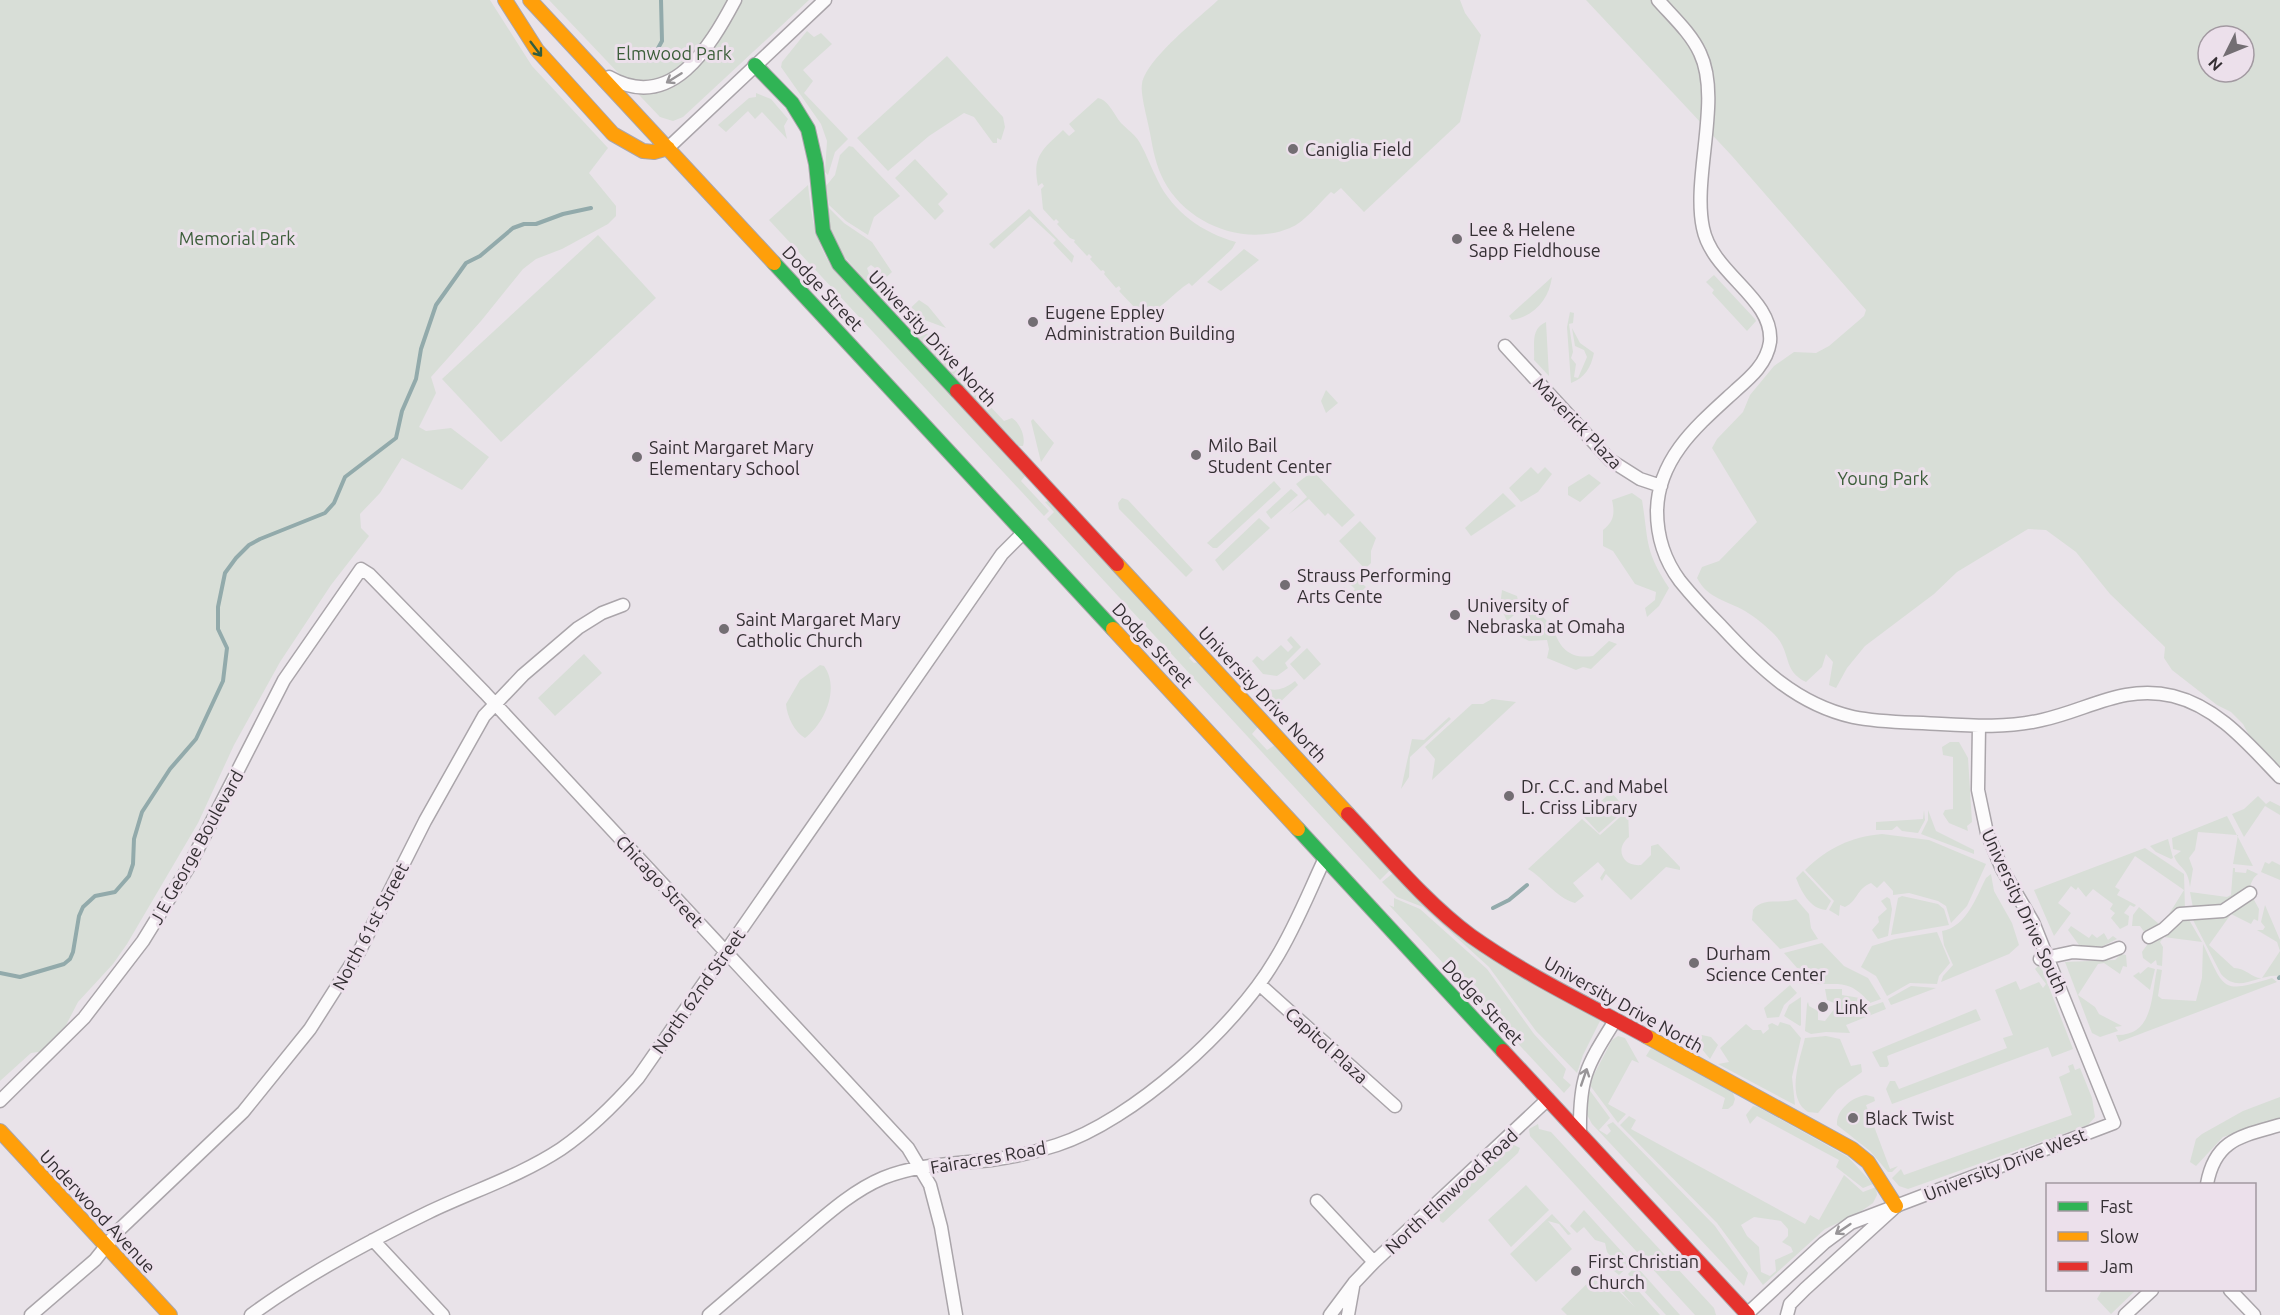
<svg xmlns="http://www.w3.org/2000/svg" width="2280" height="1315" font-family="Ubuntu,sans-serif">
<rect width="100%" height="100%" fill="#e9e3e9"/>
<path fill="#d8ded7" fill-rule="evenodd" d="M0,0h490l42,66 76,82 -19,25 27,33v10l-8,8 -46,25 -26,10 -13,10 -42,52 -50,56 5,16 -17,34 7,4 25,-3 38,29 -27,33 -60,-32 -22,35 -20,21 1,14 8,8 -38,49 -51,77 -46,83 -36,78 -71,121 -14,20 -35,38 -15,29 -18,20 -14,2 -31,28z
M549,0h260l-126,117 -10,4 -13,-4z
M1218,0h242l5,13 16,22 -21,87 -96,90 -23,-24 -7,6 -3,-2c-12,11 -26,30 -41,36 -46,19 -103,-4 -126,-47 -8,-15 -11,-31 -14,-48 -2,-12 -10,-39 -8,-49 4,-25 57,-66 76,-84z
M1586,0h694v773l-24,-25 -13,-24 -12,-12 -14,-7 -45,-35 -8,-12 1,-11 -55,-53 -34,-42 -30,-22 -18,-1 -71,43 -23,22 -69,52 -18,22 -11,20 -7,-3 4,-23 -7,-8 -4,13 -16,15c-24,-11 -14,-30 -32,-48 -8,-8 -19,-17 -29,-23 -19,-11 -37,-12 -48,-33l5,-11 17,-6 38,-39 -45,-74 5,-9 26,-27 7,-17 24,-29 20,-14 22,1 13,-7 35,-30 2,-6 -134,-154zM2208,36h36v36h-36z
M807,31l7,6 7,-4 11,11 -29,26 10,11 -9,12 44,46 -13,13 -7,23 -3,-3 2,-31 -6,-17 -40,-57 1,-5z
M947,56l56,61 2,10 -4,13 -4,-2v5h-4l-19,-26 -10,-4 -35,23 -41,35 -31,-33z
M756,93l15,6 17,20 -4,7 3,13 -25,-27 -7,7 -7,-8 -22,21 -8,-7 31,-27 7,-1z
M1098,98c9,2 14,12 18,18 5,10 18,16 24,27 7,12 11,25 18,38 15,31 45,52 78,61l-4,7 -40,37 -3,-3c-16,10 -29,29 -48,32v-4l-5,-2 -17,-18 2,-2 -2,-3 -3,2 -12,-14 1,-2 -2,-2 -2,1 -11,-12 2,-2 -3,-3 -2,2 -13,-14 1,-2 -5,-2 -13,-14 2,-2 -3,-3 -2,2 -11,-12 -2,-20 3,-3 -2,-3 -4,3c-6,-30 4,-36 25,-56l6,6 6,-5 -6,-7z
M849,146l4,1 47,49 -26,21 -6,18 -22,-14 -17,-16 -3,-19 9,-11 5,-20z
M915,159l33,35 -10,10 6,7 -9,9 -40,-42z
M808,185c4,33 6,54 25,84l192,207 -4,5 28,30 -5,5 -275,-296z
M825,204l19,19 28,19 20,30 -14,13 -5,-7 2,-10 -4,-3 -4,3 7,20 10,4 1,6 -6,-2 -38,-43 -13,-27z
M1029,209l45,47 -2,7 -19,-20 3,-3 -26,-24 -36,33 -5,-5z
M598,235l58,63 -155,144 -59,-63z
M1244,249l15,11 -38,31 -14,-9z
M1714,275l41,44 1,2 -9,10 -35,-38 2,-3 -8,-8z
M1552,277c-3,22 -17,39 -40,43l-3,-4z
M919,300l9,6 18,22 -24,-9 -20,-3z
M1570,312l4,1 -1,10 -4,1 4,28 -2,6 5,6 -2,13 4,1 9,-21 -3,-7 -9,-4 -3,-18 8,15 14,10c-3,14 -9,25 -23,30l-4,-56z
M1546,322l3,54 -15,-16c1,-15 -4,-31 12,-38z
M926,333l20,13 -4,9 62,66 8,-3c8,5 14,19 11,28h-4l-101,-108 2,-4z
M1326,390l12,13 -12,10 -5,-12z
M1033,419l21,24 -13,19 -10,-41z
M1531,467l7,7 7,-7 7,7 -14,18 -17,10 -12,-14z
M1313,471l42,44 -13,12 -14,-14 -3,3 -16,-17 -20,15 18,-17 -11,-13z
M1589,474l12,9 -21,19 -12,-7v-8z
M1274,481l7,8 -64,59h-4l-6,-5z
M1291,489l7,6 -27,24 -5,-7z
M1503,493l13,13 -45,30 -6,-8z
M1632,493l10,7c7,43 2,49 27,88l-10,18 -12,11 -2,-9 10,-8 1,-8 -21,-8 -22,-33 -10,-5v-16c11,-8 12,-17 9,-30z
M1122,498l6,2 65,70 -7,7 -67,-68 -1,-6z
M1048,501l144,154 -3,3 5,5 4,-1 60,65 -6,7 15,16 8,-5 115,125 -10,10 -333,-361 7,-7 -9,-10z
M1259,518l11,10 -47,43 -8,-11z
M1360,521l16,17 -5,13v12l-6,6 -26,-28z
M1356,577l10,10 -16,16 -11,-12 5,-4 6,7 5,-5 -6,-6z
M1502,590l15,6 3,14 -13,11 -7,-15z
M1528,614l13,1 7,7 -4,3 5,-2 5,6 -8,4 8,-2c7,19 17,28 39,25l16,-15 8,3 -26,25 -8,-2 -7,3 -29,-12 2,-9 -2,-9 -18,1 -19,-10z
M1291,636l10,11 -16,16 3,5 -11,8 -14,-2 -11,-13 5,-5 6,5 18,-16 7,7 5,-5 -6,-7z
M1307,648l14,16 -17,16 -14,-16z
M584,654l18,19 -47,43 -17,-18z
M820,665l4,1c16,22 1,57 -19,72 -11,-6 -18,-22 -19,-34l14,-24z
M1245,670c16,18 28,28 50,11l3,4 -21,20 -10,-3 -24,-29z
M1492,699l24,3 -84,78 3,-21 -10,-12 47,-43h11z
M1449,717l2,2 -41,38 -1,20 -8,12 11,-50 12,1z
M1950,742h9l9,16 4,64 -5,4 1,5 -19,-8 -6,-9 2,-4 8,-1v-52l-10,-2 -1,-8z
M1611,792l15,17 -27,24 -15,-16z
M2258,796l8,8 4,-3 10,5v9l-15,-9 -21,31 -12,-23 12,-5z
M1628,810l1,27c-15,12 -6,30 12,28l10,-10v-9l7,-2 22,23v3l-14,-3 -35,33 -25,-26 -4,7 -2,-3 5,-8 -7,-8 -25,21 11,13 -9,7c-20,-6 -31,-25 -47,-34l54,-50 18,16z
M1924,810l1,10 -7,13 -16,-2 -5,-5 -5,4h-16v-8l47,-3z
M1928,810l8,21 38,19v4l-53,-20 7,-14z
M2227,816l26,50 -20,-2 5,-29 -40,-3 -3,18 -6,8 4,11 -3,18c-2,-20 -11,-18 -16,-31l7,-5 -8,-2 -1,-11z
M1882,834l47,6 57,24 -19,42 -16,17 -5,-17 -8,-5 -29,-8 -16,2v-4l-9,-10 -7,7 -6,-5c-15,6 -13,18 -26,24l-5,-2 -1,11 -10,-6 5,-9 -29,-31c23,-22 45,-33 77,-36z
M2168,839l5,19 -2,1 -15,-7 -6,-6z
M2145,848l39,26 1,35 -40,24 -5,-7h-8l1,-11 6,-8 20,17 5,-2 20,-32 -49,-34 -20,31 5,3 -3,5 19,10 -2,2 -4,-2 -6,8 5,3 -1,9 -8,4 -9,-11 4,-5 -5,-4 3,-5 -20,-15 -7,8 -8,-10 -2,3 -5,-4 -13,17 13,10 -17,23 -20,-46z
M2272,861l8,4v15l-19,-8 4,-10 4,2z
M2233,868h2v4l11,1 1,-4 11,5c-7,5 -6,10 -10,16 -13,18 -36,17 -55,18l-3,-16 37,5 4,-2z
M1803,871l28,30 -5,9c-16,-1 -25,-19 -30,-32z
M1393,873l207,148 -17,34 -6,18 -41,-42 -47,-64 -66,-60 -26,-10 -15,-15z
M1991,874l3,17 18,32 7,22 -10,9 -68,28 2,-6 10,-11 -9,-20 -2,-14c24,-4 34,-33 44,-53z
M1902,896l36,8 6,5 5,16 -58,10 7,-37z
M1887,897l3,2 2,10 -4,27 -10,3 -6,-9 7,-8 -1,-5 9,-8 -6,-8z
M1394,898l26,11 67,60 47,65 32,35 -3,9 8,7 -7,8 -175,-188 5,2z
M2253,898l6,11 -1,12 -4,-2 -3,5 -20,-10 -22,31 25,23c12,0 19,11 28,10l18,-27 -3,-9 -20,-12h6l2,-3 -4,-5 4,-17 15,35v36c-22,-3 -41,19 -59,-2l-29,-56z
M1796,899l13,15 2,14 7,11 -38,10 -28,-29 1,-10c9,-14 29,-5 43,-11z
M2188,918l14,24 -38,-5 -4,5 3,5 -1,19 -5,-1 -1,-5 -5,4 -8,-6 -1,-6c11,-16 27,-31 46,-34z
M2071,926l18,12 3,-4 5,4 7,-5 4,7 5,-4 4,3 -16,8 -22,-2 -11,-15z
M1937,932l13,31 -11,13 -2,8 -27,-1 -23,13 -11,-20 -15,-9 11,-21 23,-7z
M1822,943l22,23 24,12 13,21 -11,4c-21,-24 -29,-18 -59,-19l-27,-31z
M2203,944c22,46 18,50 69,34l5,4 -158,60 -3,-7c38,1 35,-39 41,-66l5,1 -4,26 4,3 34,2 6,-23z
M2121,954l5,1 1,12 -4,-1 -3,8 -16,-11 -6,1 -20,31 17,12 4,7 23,12 -7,1 3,4 -18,6 -8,-4 -27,-71 50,-2z
M2040,964l33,85 -21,8 -4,-10 -156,57 -6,-15 4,-8h5l4,8 108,-41 -4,-10 10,-3 -18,-45 21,-9 4,9 19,-8 4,6 3,-4 -11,-15z
M2148,967l7,2 -5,21 -17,-14 6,-4 1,2z
M1790,985l7,8 -13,12 -5,12 -12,1 -3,-10z
M1911,986l25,2 -45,17 -3,-6z
M1825,989h17v6l18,3 8,9 15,-5 3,7 -40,16 4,8 -24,-1 -15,2 -6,-3 2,-27 1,-2 1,4 9,5v9l7,1 10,-13 -1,-5 -7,-3z
M1801,997v28l-1,1 -16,-10 5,-11z
M1976,1009l5,11 -94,36 2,8 -2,3h-7l-8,-15z
M1780,1022l10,3 11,13 -9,39 3,28 -77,-41 11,-2 -9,-14 26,-24 7,6h8l2,4 6,-5 -1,-4 4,-2 6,3z
M1702,1035l9,2 7,8 -8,14 -14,-17z
M1618,1036l7,2 14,25 -7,-3 -24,44 18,10 -8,9 -29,-39 23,-44z
M1826,1036l14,3 11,27 10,-2 1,8 -25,18 -19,23 -10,-1c-23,-14 -8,-53 -3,-74z
M1651,1048l82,45 2,6 -2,6 -5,4h-6l3,-11 -79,-42z
M2073,1064l2,6 5,-2 12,30 3,19 -7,8 -180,64 -9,-3 -7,-8 9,-9 3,6 168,-60 -13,-38 11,-5 -2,-6z
M1588,1088l22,30 -11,12 8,5 4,-4 -4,-6 6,-3 102,104 33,47 -4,13 -152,-162 -7,-13z
M1866,1095l8,2 1,4 -9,4 24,64 8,-3 -6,6h-4l-18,-21 -33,-26c-1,-15 15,-28 29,-30z
M2280,1097v23l-57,17 -27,29 -6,-4 6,-23 6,-5 41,-23z
M1753,1106l5,1 90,50 25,27 -10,4 -27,-21 3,-7 -82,-44 -7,8 -4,-9z
M1629,1116l7,4 -5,9 174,95 5,-9 9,5 25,-45 19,17 13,-5 1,8 -4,8 -16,11 -32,15 -62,56 -46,-62 -97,-98zM1754,1217l27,4 7,8v7l-6,6 9,5 2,5 -18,8 1,11 -6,5 -9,-4 -2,-25 -12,-11 -6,-11z
M1538,1124l1,5 12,3 163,176 2,7h-21l-165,-179 -1,-7z
M1512,1144l8,4 -2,5 -75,70 -3,-2 -1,-8z
M1526,1185l23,25 -38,37 -23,-27z
M1584,1210l48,53 -13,12 -10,-8 6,-6 -8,-9 -2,-9 -10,-3 -11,-13 -7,6 -7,-7z
M1552,1214l19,20 -3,1 -9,-11 -11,-3 24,28 -36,33 -26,-28z
M1636,1266l44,49h-14l-38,-41z
M1599,1272l36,35 -16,-18 1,-8 5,-5 35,39h-93l-6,-6z
M2102,1290h34l-25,24 -14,-15z"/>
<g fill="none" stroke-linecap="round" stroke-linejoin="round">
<path stroke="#92aaab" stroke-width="4" d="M651,61l11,-20 -1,-41
M1493,908l16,-8 18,-15
M0,973l20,4 44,-13 6,-5 3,-7 6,-36 4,-9 12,-11 20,-4 14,-16 4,-12 1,-25 8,-27 28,-43 26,-30 27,-58 4,-33 -9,-19v-22l7,-34 11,-15 13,-13 11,-6 65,-26 9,-10 11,-26 51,-39 6,-27 14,-32 5,-30 15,-44 30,-42 14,-7 33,-28 11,-4h12l27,-10 28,-6
M2279,978l1,-1"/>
<defs>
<path id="street" d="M1658,0c14,16 33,33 42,53 22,46 -8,124 3,175 9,46 71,70 67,114 -3,21 -19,35 -34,48 -37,34 -78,67 -79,121 0,25 8,50 23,70 13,16 27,31 41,45 38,41 75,78 132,91 29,6 59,5 88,7 34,2 68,4 101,-4 46,-10 82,-36 131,-24 45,11 76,49 107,81
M609,77c62,36 101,-30 126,-77
M668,148l157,-148
M1505,346l105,114 30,19 21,7
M2149,937l15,-8 16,-15 43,-3 27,-18
M2040,959l33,-7 30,2 16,-6
M1259,984l136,122
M0,1101l84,-83 59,-77 45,-73 96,-188 77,-111 8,5 116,119 423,455 22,37 11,42 15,88
M1580,1134c-1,-57 6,-67 36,-115
M2207,1184c8,-45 35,-48 73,-59
M1317,1201l57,61
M373,1240l70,75
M2230,1290l24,25
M1747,1314l77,-71 27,-20 263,-100 -81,-201 -31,-53 -15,-36 -9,-43 1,-64
M31,1315l64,-55 24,-30 124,-118 67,-83 49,-77 66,-131 59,-105 39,-41 55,-47 24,-15 21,-8
M251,1315c56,-41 116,-73 178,-103 44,-21 91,-36 132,-63 29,-20 54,-45 77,-71l364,-524 22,-22
M709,1315c30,-26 60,-51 90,-77 26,-22 53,-47 84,-60 34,-14 72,-14 108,-18 22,-3 45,-8 66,-15 75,-24 178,-117 218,-185 20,-32 34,-68 50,-102
M1330,1315l24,-32 20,-21 174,-163
M1348,1315l5,-28
M1787,1315l3,-11 15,-15 88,-80
M2125,1315l27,-25"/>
<path id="fast" d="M755,65l37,38 16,26 8,35 7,67 16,33 118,127
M774,263l339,366
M1298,829l205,222"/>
<path id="slow" d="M505,0l32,50 76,84 30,17 11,1 14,-4
M530,0l244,263
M1117,564l231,250
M1113,629l185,200
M1646,1036l206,113 16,13 28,44
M0,1131l170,184"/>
<path id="jam" d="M957,391l160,173
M1348,814c39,41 77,88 123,122 55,39 116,68 175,100
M1503,1051l245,264"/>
</defs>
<use href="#street" stroke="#aaa5aa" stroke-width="15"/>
<use href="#fast" stroke="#aaa5aa" stroke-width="16"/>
<use href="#slow" stroke="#aaa5aa" stroke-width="16"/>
<use href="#jam" stroke="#aaa5aa" stroke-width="16"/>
<use href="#street" stroke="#fcfbfc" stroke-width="12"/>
<use href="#fast" stroke="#30b455" stroke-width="14"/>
<use href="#slow" stroke="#ff9f0a" stroke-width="14"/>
<use href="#jam" stroke="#e5322d" stroke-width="14"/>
</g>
<defs><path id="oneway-shaft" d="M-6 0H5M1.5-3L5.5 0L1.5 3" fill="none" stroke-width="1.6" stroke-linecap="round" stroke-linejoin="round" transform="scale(1.5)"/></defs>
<use stroke="#335e3f" href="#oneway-shaft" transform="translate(536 49) rotate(53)"/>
<g stroke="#989598">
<use href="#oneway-shaft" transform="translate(674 78) rotate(148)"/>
<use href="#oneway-shaft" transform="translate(1584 1077) rotate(-71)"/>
<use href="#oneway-shaft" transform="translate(1843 1229) rotate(146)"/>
</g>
<g fill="#736e73" stroke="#ece0eb" stroke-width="2">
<circle cx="1293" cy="149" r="6"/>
<circle cx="1457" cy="239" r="6"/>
<circle cx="1033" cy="322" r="6"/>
<circle cx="1196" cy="455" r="6"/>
<circle cx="637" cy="457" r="6"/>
<circle cx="1285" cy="585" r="6"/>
<circle cx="1455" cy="615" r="6"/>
<circle cx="724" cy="629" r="6"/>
<circle cx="1509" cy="796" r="6"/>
<circle cx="1694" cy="963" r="6"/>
<circle cx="1823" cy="1007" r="6"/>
<circle cx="1853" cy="1118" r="6"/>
<circle cx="1576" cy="1271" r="6"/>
</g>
<g text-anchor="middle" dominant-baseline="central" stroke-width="6" stroke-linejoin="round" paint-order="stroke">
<g font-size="18" fill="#3c5e3a" stroke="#ece0eb">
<text x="674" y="53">Elmwood Park</text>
<text x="237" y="238">Memorial Park</text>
<text x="1883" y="478">Young Park</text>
</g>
<g font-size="18" fill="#342f33" stroke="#ece0eb" text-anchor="start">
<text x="1305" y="149">Caniglia Field</text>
<text x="1469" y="229">Lee &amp; Helene<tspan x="1469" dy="21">Sapp Fieldhouse</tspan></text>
<text x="1045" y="312">Eugene Eppley<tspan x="1045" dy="21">Administration Building</tspan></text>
<text x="1208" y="445">Milo Bail<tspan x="1208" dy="21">Student Center</tspan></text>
<text x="649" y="447">Saint Margaret Mary<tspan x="649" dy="21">Elementary School</tspan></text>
<text x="1297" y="575">Strauss Performing<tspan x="1297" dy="21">Arts Cente</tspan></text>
<text x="1467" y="605">University of<tspan x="1467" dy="21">Nebraska at Omaha</tspan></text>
<text x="736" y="619">Saint Margaret Mary<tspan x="736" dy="21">Catholic Church</tspan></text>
<text x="1521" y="786">Dr. C.C. and Mabel<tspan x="1521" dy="21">L. Criss Library</tspan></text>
<text x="1706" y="953">Durham<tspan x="1706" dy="21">Science Center</tspan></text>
<text x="1835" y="1007">Link</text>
<text x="1865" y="1118">Black Twist</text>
<text x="1588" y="1261">First Christian<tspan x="1588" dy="21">Church</tspan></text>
</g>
<g font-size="18" fill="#342f33" stroke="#ece0eb">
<text transform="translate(823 288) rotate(47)">Dodge Street</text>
<text transform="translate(933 338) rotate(47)">University Drive North</text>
<text transform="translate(1578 423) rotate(46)">Maverick Plaza</text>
<text transform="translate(1153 645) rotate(47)">Dodge Street</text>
<text transform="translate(1263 694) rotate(47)">University Drive North</text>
<text transform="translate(196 847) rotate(-61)">J E George Boulevard</text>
<text transform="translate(660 881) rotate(47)">Chicago Street</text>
<text transform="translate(2025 911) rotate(65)">University Drive South</text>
<text transform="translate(370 926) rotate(-62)">North 61st Street</text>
<text transform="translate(698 991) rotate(-55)">North 62nd Street</text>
<text transform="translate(1483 1002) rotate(47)">Dodge Street</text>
<text transform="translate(1624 1004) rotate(29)">University Drive North</text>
<text transform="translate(1327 1045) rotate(42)">Capitol Plaza</text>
<text transform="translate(988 1157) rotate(-10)">Fairacres Road</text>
<text transform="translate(2005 1164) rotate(-21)">University Drive West</text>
<text transform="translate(1451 1191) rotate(-43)">North Elmwood Road</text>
<text transform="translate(98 1211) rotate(47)">Underwood Avenue</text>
</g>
</g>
<rect x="2046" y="1183" width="210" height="108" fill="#ece0eb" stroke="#a299a1" stroke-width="1.5"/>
<rect x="2058" y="1202" width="30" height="9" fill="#30b455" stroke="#a299a1" stroke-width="1.5"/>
<text x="2100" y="1213" font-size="18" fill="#342f33">Fast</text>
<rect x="2058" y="1232" width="30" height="9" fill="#ff9f0a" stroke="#a299a1" stroke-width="1.5"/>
<text x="2100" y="1243" font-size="18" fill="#342f33">Slow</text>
<rect x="2058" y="1262" width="30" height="9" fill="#e5322d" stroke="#a299a1" stroke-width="1.5"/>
<text x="2100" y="1273" font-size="18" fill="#342f33">Jam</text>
<g transform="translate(2226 54) rotate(227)"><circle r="28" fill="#ece0eb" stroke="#a299a1" stroke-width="1.5"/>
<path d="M0-4.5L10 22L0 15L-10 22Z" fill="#736e73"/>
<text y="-9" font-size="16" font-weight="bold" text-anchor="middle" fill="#342f33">N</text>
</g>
</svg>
